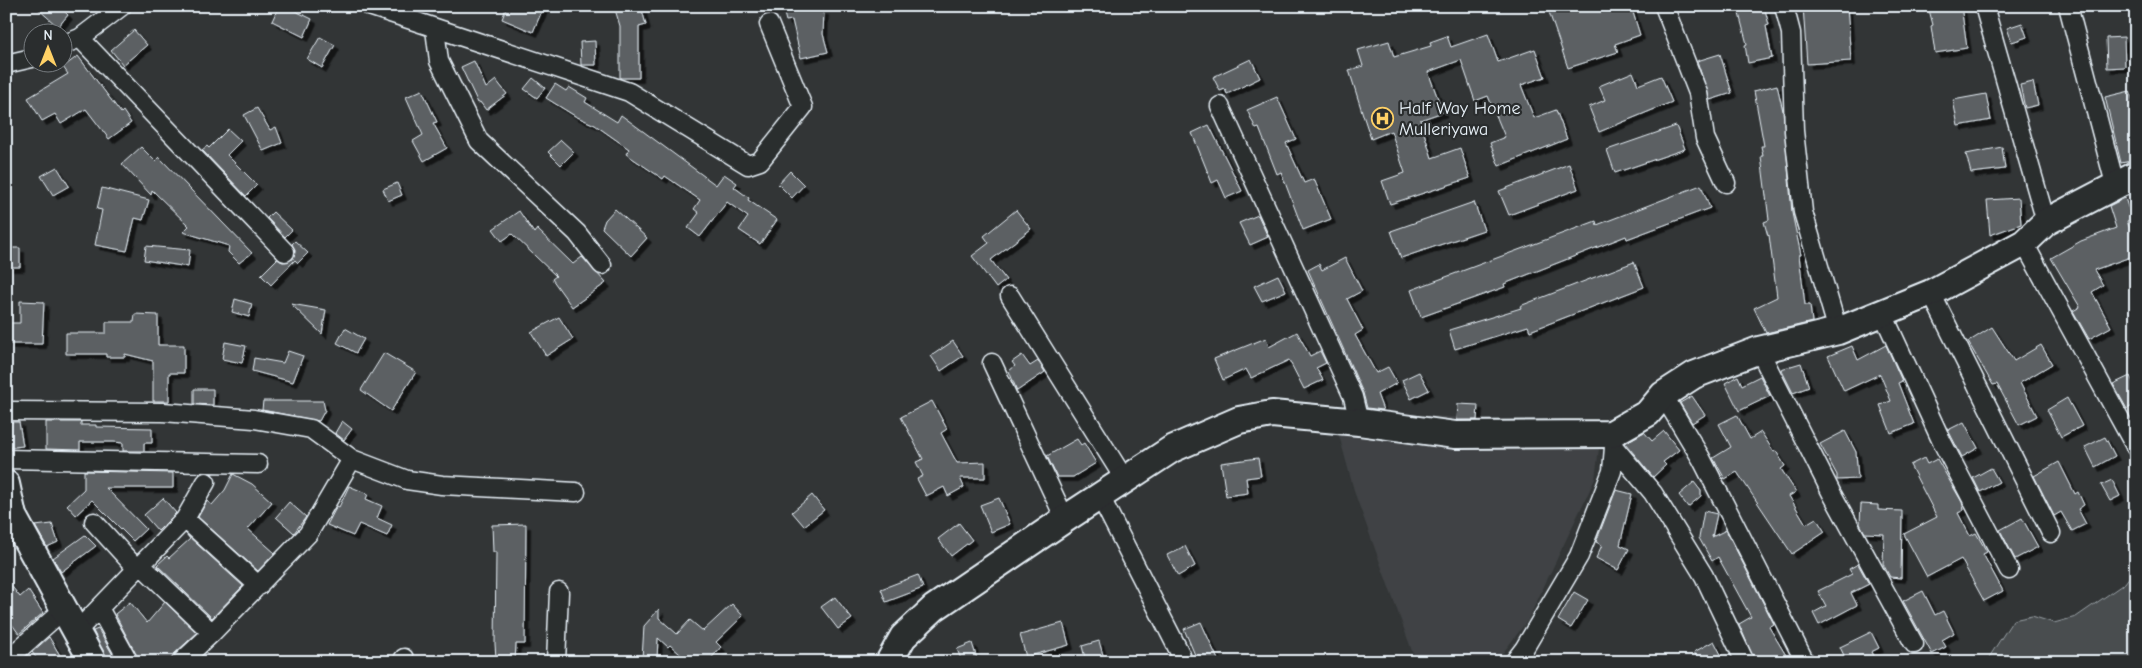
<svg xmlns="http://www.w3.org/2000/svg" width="2142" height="668" font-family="'Comic Neue',sans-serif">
<defs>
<filter id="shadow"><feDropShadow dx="4.5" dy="4.5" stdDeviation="0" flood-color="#0009"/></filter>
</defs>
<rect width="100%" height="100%" fill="#323536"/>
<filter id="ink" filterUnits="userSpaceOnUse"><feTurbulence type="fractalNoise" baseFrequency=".02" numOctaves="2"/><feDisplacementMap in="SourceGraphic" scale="10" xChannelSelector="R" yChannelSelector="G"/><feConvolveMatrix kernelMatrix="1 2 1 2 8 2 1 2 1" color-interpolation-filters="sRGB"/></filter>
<g filter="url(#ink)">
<path fill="#3f4244" d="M1332,410l270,16 -7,53 -67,141 -32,42h-80l-61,-168z"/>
<path fill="#494d4f" stroke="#989fa4" d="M2136,568v94h-150l27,-42 19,-4 22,7 22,-6 49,-34z"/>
<path fill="#5c6063" stroke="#e8f1f8" filter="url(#shadow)" d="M35,6h24l9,9 -10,12z
M279,6h6l27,13 -8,18 -32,-16z
M507,6h37l-11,26 -31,-13z
M614,6h27l5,19 -7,2v51h-19v-52z
M782,6h14l1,4 27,1 -1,23 5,18 -27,6 -9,-38 -6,1z
M1547,6h84l9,29 -25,9 3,8 -50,16z
M1737,6h27l5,19 -3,1 6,32 -24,5 -3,-18 2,-1z
M1803,6h44l4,55 -44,3z
M1928,6h33l6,42 -32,5 -4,-27 2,-1z
M2022,23l5,14 -15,5 -5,-14z
M134,30l13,15 -24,20 -12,-15z
M1488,34l10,28 37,-13 10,28 -24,8 13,33 22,-8 11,29 -68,27 -9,-23 15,-6 -17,-41 -13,5 -14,-41 -33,12 15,40 -23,8 12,38 28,-10 10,30 -80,26 -8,-23 23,-8 -14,-42 -20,8 -7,-21 -15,-48 14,-4 -5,-16 31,-9 5,16 37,-11 -1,-4 17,-6 4,11z
M320,37l15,8 -13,23 -15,-9z
M2124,37l1,30 -18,1 -1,-30z
M595,41l1,24h-15l-1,-23z
M1720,54l12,39 -22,7 -13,-39z
M78,56l43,57 2,-2 8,12 -22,16 -23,-30 -25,15 -6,-10 -13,7 -14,-23 40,-24 -5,-7z
M1251,59l9,19 -33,16 -2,-5 -5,2 -7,-14z
M474,61l12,27 10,-8 11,14 -21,16 -6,-8 -2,1 -17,-36z
M1633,72l5,13 23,-9 11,26 -73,30 -10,-25 16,-7 -6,-14z
M533,78l12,10 -8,10 -13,-9z
M2033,82l5,23 -13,3 -5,-23z
M555,84l11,7 3,-4 18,11 -2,4 32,20 4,-7 95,70 8,-11 13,9 -3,4 15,11 -1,2 29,20 -17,24 -21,-14 9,-13 -21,-15 -27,35 -12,-9 11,-15 -5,-4 6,-9 -35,-24 -2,3 -37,-25 3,-5 -34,-24 -20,-9 -29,-18z
M1777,85l6,26 9,102 9,42h-2l6,50h5l2,17 -46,11 -12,-25 23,-11 -8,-62 -1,1 -4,-14 5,-2 -8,-64h2l-2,-10h3l-10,-55z
M422,90l15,32 -4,1 14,25 -23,13 -11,-20 10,-6 -17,-38z
M2130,91l6,22v8l-4,1 4,38 -15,3 -16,-66z
M1986,94l5,26 -33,6 -5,-26z
M1277,97l19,42 -10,4 18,40 10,-4 17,40 -28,11 -22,-58 -4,2 -18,-46 -3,1 -9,-19z
M257,108l13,22 6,-3 6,16 -19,8 -19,-36z
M1209,125l33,66 -16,7 -8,-18 -6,3 -20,-50z
M1676,126l9,23 -70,24 -8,-23z
M228,129l13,12 -14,14 30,30 -11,11 -44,-46 5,-4 2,2z
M561,140l13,12 -13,13 -13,-13z
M141,147l14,14 4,-4 93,96 -13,10 -11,-11 1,-6 -46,-14 6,-6 -37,-36 -1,5 -29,-31z
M2002,147l3,22 -34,4 -5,-19z
M1569,164l9,25 -69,26 -10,-24z
M57,167l12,19 -16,9 -12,-19z
M790,171l14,14 -12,13 -14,-14z
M397,183l5,12 -14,6 -5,-12z
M1701,185l9,23 -83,31 -1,-3 -122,48 1,3 -84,30 -10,-27 185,-69 1,4z
M102,188l47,12 -6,20 -8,-2 -8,33 -32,-6 7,-35 -5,-1z
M2019,198l2,26 -31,11 -3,-35z
M2125,198l7,21 -5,2 9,23v11l-42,15 9,15 -11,7 19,35 -22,12 -16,-28 7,-4 -29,-49 30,-17 35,-13 -7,-22z
M1474,202l10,28 -83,28 -10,-27z
M615,209l32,29 -16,18 -29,-28 3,-8z
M1016,210l15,19 -40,31 15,20 -10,8 -24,-32 17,-13 -5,-7z
M519,211l15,22 3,-4 36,35 9,-7 24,26 -34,24 -20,-28 4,-3 -44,-42 -10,7 -9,-12z
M273,212l19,18 -7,7 -18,-19z
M1258,215l10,22 -18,8 -11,-22z
M295,241l13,12 -10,10 -3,-3 -24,25 -10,-10 16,-16 6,3 10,-3 2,-9 -3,-6z
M146,246l44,4 -2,17 -44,-7z
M6,248h14v19h-14z
M1345,258l17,33 -15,8 16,31 -8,5 21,38 12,-6 9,16 -20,11 6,16 -16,-2 -4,-15 -55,-123 11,-6 3,6z
M1634,262l10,25 -114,44 -2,-5 -73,23 -6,-19 72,-22 -1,-2z
M1278,275l8,16 -24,10 -8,-15z
M235,299l17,5 -3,13 -17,-5z
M20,301l24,1 -2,42h-35l-1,-21h14z
M291,304l35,6 -4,24z
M135,314l23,1v30h26v28h-15v28h-16v-40l-28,-7v3h-19v-3h-40v-21h40v-11h28z
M559,317l14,22 -27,17 -15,-24z
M1992,327l22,34 27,-16 11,19 -32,19 17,33 -18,9 -22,-41 -4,1 -25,-43z
M345,328l19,11 -8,14 -19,-10z
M1297,332l13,24 10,-5 6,12 -10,5 7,12 -19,9 -15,-29 -38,18 -5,-9 -23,11 -9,-21 52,-21 3,9z
M953,341l10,15 -22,15 -10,-15z
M225,342l21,4 -4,17 -20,-4z
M1886,345l16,36 -4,2 16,41 -23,9 -11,-28 11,-4 -11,-27 -36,17 -16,-35 24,-10 6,14z
M288,351l15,5 -10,26 -41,-11 2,-13 29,5z
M384,353l32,19 -25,39 -30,-21z
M1022,355l8,11 8,-5 7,11 -28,19 -8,-20 6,-5 -3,-4z
M1801,363l8,24 -16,6 -12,-24z
M1419,372l10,18 -18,9 -9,-19z
M1738,376l4,9 18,-9 10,20 -31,15 -14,-28z
M2130,376l6,12v16l-9,5 -14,-25z
M194,389h19v16l-19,-1z
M1692,396l13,19 -13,8 -12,-20z
M2067,398l15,28 -21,11 -14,-27z
M263,401h60l2,9 -6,11 -57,-11z
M932,401l15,28 -6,4 16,30 28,-1v16h-25l4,9 -16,9 -4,-9 -18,9 -9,-17 6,-3 -7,-14 7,-3 -22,-42z
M1458,404l20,1 -1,15h-20z
M1737,415l13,24 11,-7 13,20 2,-1 9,15 -4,3 15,23 -7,4 17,28 10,-6 9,14 -33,22 -55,-82 -12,7 -12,-21 18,-11 -12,-23z
M342,421l10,8 -8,11 -9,-7z
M6,422h13l4,24 -17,2z
M46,422h35v3h15v2l56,1v15h-8v8h-21v-8l-9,-1h-34v8l-34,-1z
M1964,422l14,26 -16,9 -14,-27z
M1664,431l15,19 -16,12 3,3 -13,12 -28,-34 19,-11 8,9z
M1845,431l11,21 2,27 -21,1v-5l-17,-31z
M2105,437l10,19 -20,11 -10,-20z
M1077,439l4,6 3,-2 12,20 -23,14h-16l-10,-21z
M1258,458l3,18 -15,2 2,15 -22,3 -5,-33z
M1924,458l3,6 10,-5 25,43 2,8 -6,3 12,23 6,-3 11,19 -4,2 20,37 -19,10 -23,-42 -34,18 -23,-43 33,-17 -27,-52z
M2059,462l16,32 3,-2 6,13 -6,4 8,15 -14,7 -11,-19 -7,4 -20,-40z
M1991,468l8,14 -19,10 -7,-14z
M84,471l89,2v15h-67l40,41 -13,12 -41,-41 -16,15 -9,-10 17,-16z
M233,474l19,10 20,18 -24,27 27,24 -17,18 -60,-54 9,-16 5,4 13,-15z
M2112,480l8,16 -10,5 -9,-16z
M1694,482l7,9v5l-13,11 -9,-12z
M349,486l19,8 -2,5 16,7 -5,12 15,7 -5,11 -28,-12 -6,12 -26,-11 10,-19 2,1z
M1616,490l16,4 -12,51 9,4 -11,21 -22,-12 6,-13 -6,-3z
M812,495l12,15 -20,16 -12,-14z
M163,498l13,15 -18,18 -14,-16z
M999,498l11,26 -19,8 -11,-27z
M289,502l17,15 -12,16 -18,-16z
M1861,504l17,1v5l24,1 -1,67 -11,-1 -7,-13 1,-30 -19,-1 -5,-9z
M1704,511l13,3 -5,23 14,-7 48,94 -5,3 21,35h-35l-16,-38 12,-7 -33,-60 -6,4 -13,-23z
M2022,518l16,29 -23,12 -15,-29z
M959,523l13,17 -21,16 -13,-17z
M52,524l6,18 -11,5 -12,-21z
M526,524l-1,120h-9l-1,18h-14v-4h-5l-1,-14 1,-92h-3l-1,-27z
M186,534l57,52 -31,32 -55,-53 10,-9 2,2 21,-19z
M85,535l11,11 -35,26 -8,-14z
M1185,546l10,20 -17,10 -11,-21z
M1858,564l11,20 -18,9 6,12 -38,20 -6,-12 13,-7 -8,-15 34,-17 -3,-5z
M918,575l5,13 -37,14 -5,-13z
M6,579l14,18 8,-7 15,23 -24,21 -13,-18z
M1923,591l12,24 8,-4 11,22 -12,7 4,7 -14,7 -29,-53z
M1574,592l14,8 -17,28 -13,-8z
M835,597l17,22 -14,10 -17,-22z
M130,602l17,21 18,-21 32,31 -23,21 -3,8h-31l-25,-48z
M732,604l11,12 -27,26 5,5 -13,15h-19l-19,-17 -2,2 -10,-9 -1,22 -15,-1 2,-33 15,-17v9l18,16 13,-14 13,11z
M1201,622l18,40h-21l-14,-33z
M1063,623l6,22 -43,12 -6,-22z
M98,629l19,33h-9l-15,-31z
M1871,632l8,16 -8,4 5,10h-29l-7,-15z
M49,637l12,20 -9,5h-13l-7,-10z
M1099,641l6,21h-19l-4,-16z
M1714,641l11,21h-25l-6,-10z
M972,643l6,19h-16l-5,-13z"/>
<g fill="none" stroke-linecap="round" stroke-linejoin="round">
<defs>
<path id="street" d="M369,6l260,86 119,73 12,-4 43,-54 -34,-83
M1664,6l34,87 7,45 21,45
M1784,6l7,27 3,98 9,81 35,119
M1984,6l62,216
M2068,6l47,178
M435,29l4,32 40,80 98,92 25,32
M80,38l205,214
M62,45l18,-7 42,-32
M6,64l26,-6
M1220,106l133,291 6,25
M2024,243l112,205
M1931,293l120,240
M1010,296l115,184
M1883,314l59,128 67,128
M1759,350l73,144 82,150
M992,363l73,156
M1663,395l38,63 102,200
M6,411l157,1 91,7 57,10 41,30 55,21 35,5 134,7
M1614,447l39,46 51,83 41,86
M6,459l252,5
M1100,496l81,159
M185,519l21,-37
M94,522l43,47
M141,565l71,68
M99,608l30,54
M77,631l108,-112 74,67
M6,661l57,-51
M181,662l31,-29 96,-99 44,-75
M402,662l2,-4
M556,662l3,-70
M1514,662l10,-13 55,-93 33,-85 2,-24 -3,-13"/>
<path id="secondary" d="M6,484l7,32 80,146
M889,662l14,-25 31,-29 131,-89 107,-70 67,-29 33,-6 87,8 96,13 156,-1 37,-21 15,-18 31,-20 65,-25 79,-19 93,-38 93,-50 22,-21 90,-47"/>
</defs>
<use href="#street" stroke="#e8f1f8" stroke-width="21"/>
<use href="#secondary" stroke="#e8f1f8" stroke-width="30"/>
<use href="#street" stroke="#2a2d2e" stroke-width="18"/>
<use href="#secondary" stroke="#2a2d2e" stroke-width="26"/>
</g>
</g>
<defs>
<symbol id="hospital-ring" viewBox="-11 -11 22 22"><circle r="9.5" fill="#2a2d2e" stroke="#ffd166" stroke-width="1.5"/><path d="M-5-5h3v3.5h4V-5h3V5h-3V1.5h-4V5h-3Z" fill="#ffd166"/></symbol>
</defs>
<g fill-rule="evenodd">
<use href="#hospital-ring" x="1370" y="106" width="25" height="25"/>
</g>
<g text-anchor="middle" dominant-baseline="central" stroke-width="4.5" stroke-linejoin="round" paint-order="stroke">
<g font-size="18" fill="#e8f1f8" stroke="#2a2d2e" text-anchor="start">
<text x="1399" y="108">Half Way Home<tspan x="1399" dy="21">Mulleriyawa</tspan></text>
</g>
</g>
<rect width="2142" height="668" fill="none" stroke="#2a2d2e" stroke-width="25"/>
<rect x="12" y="12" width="2117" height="643" fill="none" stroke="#e8f1f8" stroke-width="2" filter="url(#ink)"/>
<g transform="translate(48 48)"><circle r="24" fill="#2a2d2e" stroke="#767b7f"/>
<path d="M0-4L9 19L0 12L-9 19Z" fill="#ffd166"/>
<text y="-8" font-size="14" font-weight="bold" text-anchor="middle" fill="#e8f1f8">N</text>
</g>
</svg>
